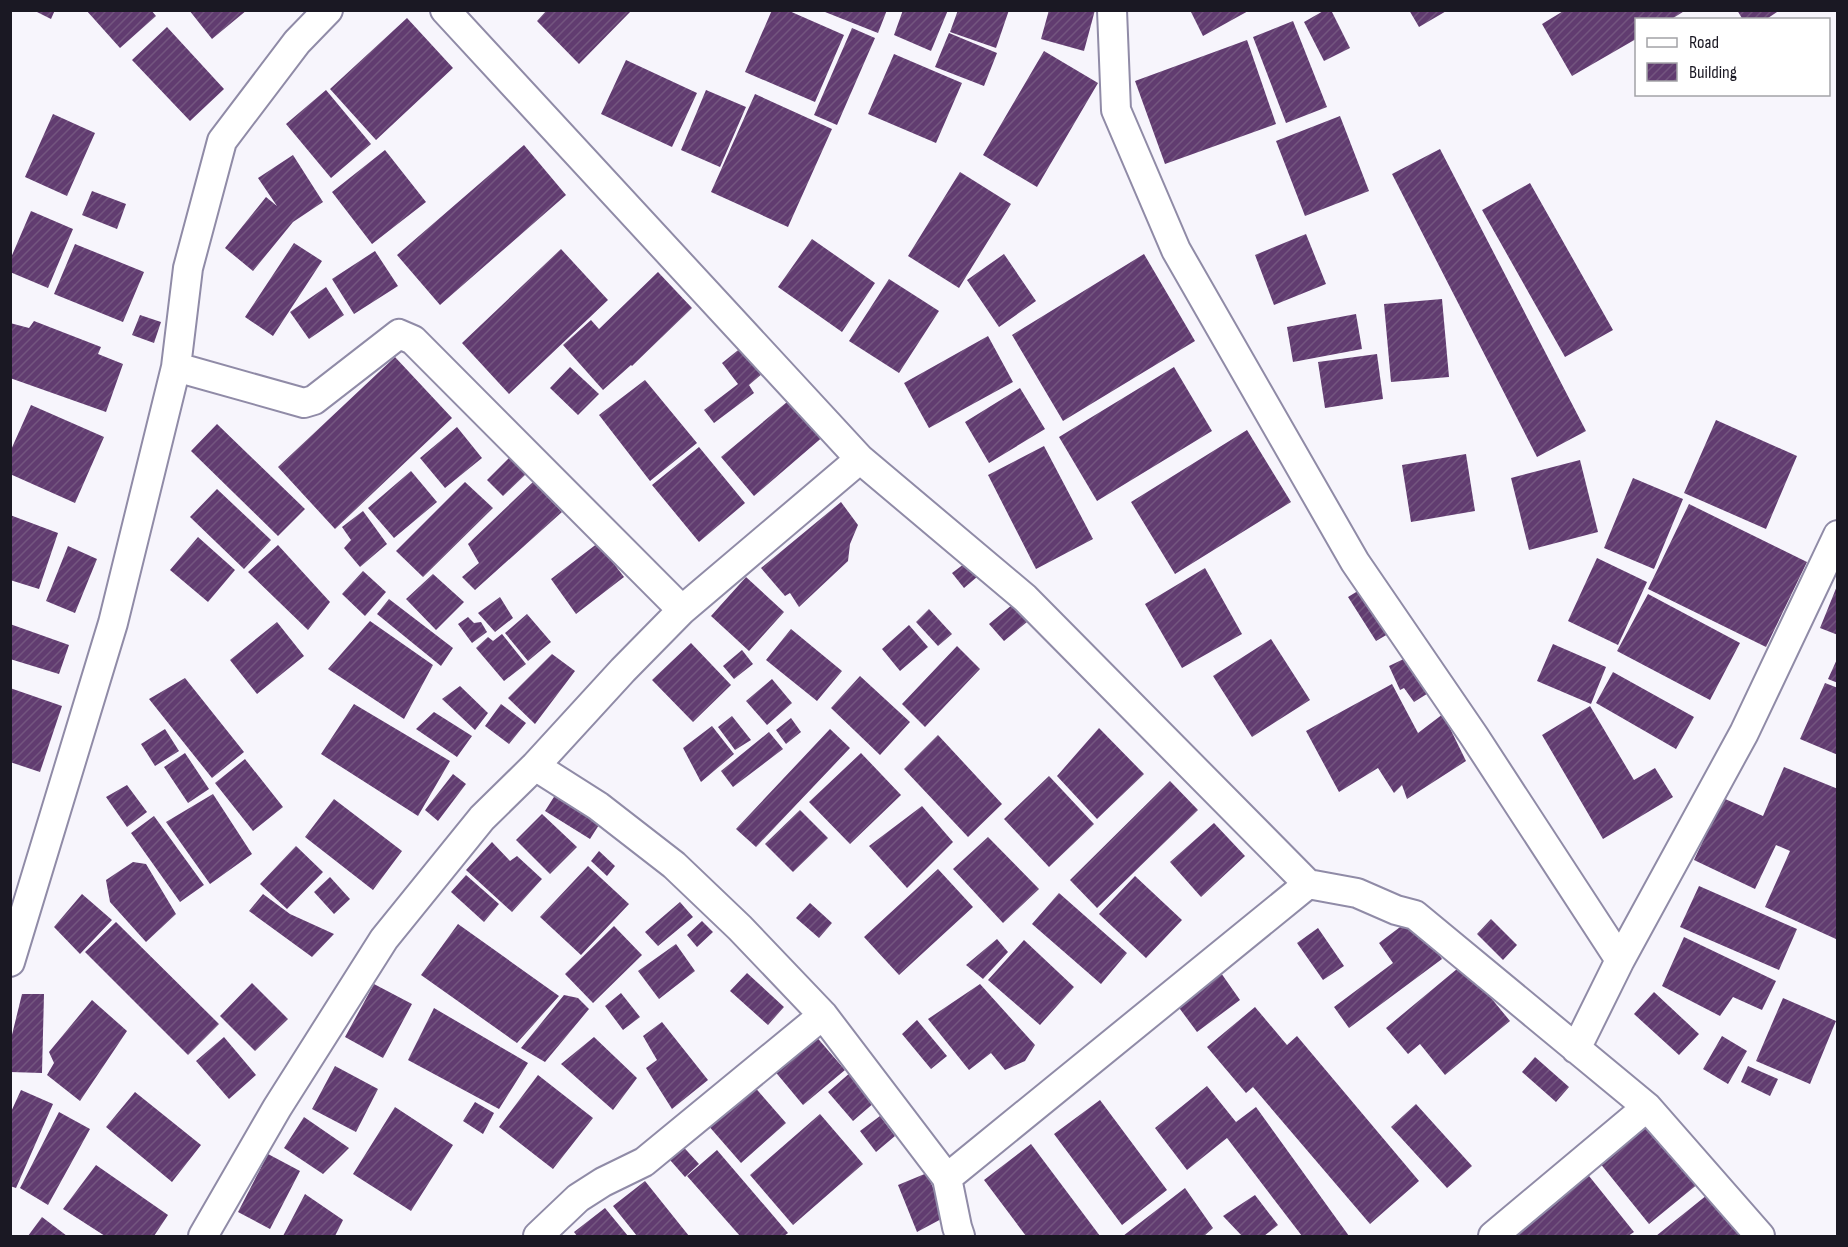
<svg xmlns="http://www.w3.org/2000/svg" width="1848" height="1247" font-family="'Sofia Sans Condensed',sans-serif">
<defs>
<pattern id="building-hatch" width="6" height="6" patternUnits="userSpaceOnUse" patternTransform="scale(1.5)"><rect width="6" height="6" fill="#613c70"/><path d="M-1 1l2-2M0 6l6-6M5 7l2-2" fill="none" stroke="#73557f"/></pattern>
</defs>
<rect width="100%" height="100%" fill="#f7f5fc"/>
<path fill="url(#building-hatch)" d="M33,10h22l-4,9z
M86,10h65l5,6 -36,32z
M189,10h58l-35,29z
M547,10h85l-53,54 -42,-43z
M772,10h15l57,25 -29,67 -70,-30z
M820,10h67l-9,23z
M903,10h45l-17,41 -37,-16z
M958,10h51l-13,38 -46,-16z
M1049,10h46l-11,41 -43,-12z
M1190,10h60l-47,26z
M1325,10h6l19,38 -26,13 -20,-39z
M1409,10h39l-29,17z
M1565,10h121l-16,10h-34v19l-64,37 -30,-52z
M1737,10h43l-15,10h-22z
M407,18l46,50 -77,72 -46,-51z
M1293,21l34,86 -41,16 -33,-86z
M167,27l57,62 -34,32 -58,-61z
M852,28l23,10 -38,87 -23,-10z
M949,33l48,20 -13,33 -49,-19z
M1247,40l29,84 -111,40 -30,-83z
M1044,51l54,32 -61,104 -54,-32z
M894,54l68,29 -26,60 -68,-29z
M626,60l71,33 -25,54 -71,-33z
M326,90l45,54 -40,34 -45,-54z
M706,90l40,17 -26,60 -39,-17z
M755,94l77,35 -44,98 -77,-35z
M53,114l42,19 -28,63 -42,-19z
M1340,116l29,75 -64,25 -29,-75z
M524,145l42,50 -126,110 -43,-50z
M1440,149l146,282 -49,26 -145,-283z
M385,150l41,52 -54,42 -40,-52z
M293,155l30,47 -30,20 -40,49 -28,-23 41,-51 11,9 -19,-28z
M960,172l51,32 -52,84 -51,-32z
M1530,183l83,147 -48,27 -83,-147z
M92,191l34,13 -9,25 -35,-14z
M31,211l42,18 -25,59 -38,-16v-12z
M1306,234l20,50 -52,21 -19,-50z
M812,239l63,44 -33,49 -64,-45z
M294,243l28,18 -49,75 -28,-19z
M75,244l69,28 -21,50 -69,-28z
M561,249l47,51 -99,94 -47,-51z
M375,251l23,35 -44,28 -22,-35z
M1004,254l32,47 -37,26 -32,-47z
M1144,254l51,87 -132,80 -51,-86z
M658,272l34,36 -60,58 -1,-1 -28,25 -40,-45 28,-25 8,9z
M889,279l50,32 -40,62 -50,-32z
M326,287l18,28 -35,24 -19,-27z
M1442,299l7,78 -58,5 -7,-78z
M1356,314l6,35 -69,13 -6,-35z
M140,315l21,7 -7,21 -22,-8z
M34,321l67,26 -3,7 25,10 -17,48 -96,-34v-55l19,5z
M988,336l25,46 -84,46 -25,-45z
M742,347l21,26 -14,12 5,8 -40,30 -10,-13 34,-26 -16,-21z
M1377,354l6,45 -58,9 -7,-46z
M395,357l57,61 -117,111 -57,-62z
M570,367l29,27 -21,21 -28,-27z
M1174,367l38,64 -115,70 -38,-64z
M645,380l52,63 -47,38 -51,-66z
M1020,388l25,41 -56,34 -24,-41z
M793,397l32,38 -71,61 -33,-39z
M31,405l73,32 -29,66 -65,-29v-22z
M1716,420l81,36 -31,73 -82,-36z
M217,424l88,85 -27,27 -87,-85z
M457,427l25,31 -37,30 -25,-30z
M1247,430l44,72 -116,72 -44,-72z
M1044,446l49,93 -57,30 -48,-94z
M699,447l46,56 -46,39 -47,-57z
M1466,454l9,57 -64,11 -9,-57z
M510,457l16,17 -23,22 -16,-16z
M1580,460l18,72 -69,18 -18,-72z
M411,471l26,31 -43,36 -26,-30z
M1633,478l50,21 -29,70 -50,-21z
M465,482l28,26 -70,69 -27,-26z
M533,482l29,30 -87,78 -13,-13 17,-14 -11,-19z
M217,489l54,51 -27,29 -54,-52z
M841,502l17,23 -8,19 -2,17 -49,46 -9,-14 -5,3 -24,-28z
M1689,504l118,58 -41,85 -118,-58z
M363,511l24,33 -27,23 -16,-19 7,-8 -9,-13z
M10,515l48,18 -19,56 -29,-9z
M198,537l37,33 -27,32 -38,-32z
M598,543l26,34 -48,37 -25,-35z
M278,545l52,57 -22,28 -60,-58z
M68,546l29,13 -22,54 -29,-12z
M972,558l12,13 -20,17 -12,-15z
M1597,558l50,24 -29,63 -50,-24z
M1205,568l37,66 -60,34 -37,-64z
M363,571l23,21 -21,24 -23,-22z
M433,574l31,28 -28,28 -30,-31z
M746,577l38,35 -35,39 -38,-35z
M1366,586l29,44 -19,11 -28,-44z
M1837,586h1v49l-18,-7z
M1648,594l92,49 -30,57 -93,-49z
M500,597l13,21 -18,14 -17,-19z
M389,599l64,49 -12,18 -64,-52z
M1012,605l15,17 -23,19 -15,-17z
M929,609l23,25 -14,12 -22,-24z
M527,614l24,28 -23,19 -23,-28z
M468,617l6,6 7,-1 6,10 -15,11 -14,-19z
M370,621l63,44 -29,54 -76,-50z
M277,622l27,34 -47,38 -27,-34z
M10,624l59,21 -10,29 -49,-15z
M909,625l19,22 -28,24 -18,-22z
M791,629l51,42 -25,30 -51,-41z
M502,634l24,30 -22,17 -28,-33 12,-11 5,4z
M1271,639l39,61 -58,37 -39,-61z
M691,643l40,42 -38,37 -41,-42z
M1553,644l53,23 -15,37 -54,-23z
M957,646l23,23 -55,58 -23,-23z
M742,650l11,14 -19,15 -11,-13z
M552,654l23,17 -40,53 -27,-26z
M1414,654l16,38 -16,10 -10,-14 -4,2 -11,-24z
M1838,657v26l-10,-4z
M1613,672l81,45 -18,32 -80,-46z
M860,676l50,46 -30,33 -49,-47z
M185,678l59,74 -32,26 -63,-79z
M772,679l20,24 -25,22 -21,-24z
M1825,683l13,5v67l-38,-16z
M1392,684l26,49 25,-19 23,47 -59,38 -5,-14 -8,8 -16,-25 -39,24 -33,-61z
M460,686l28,27 -13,17 -33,-31z
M10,688l52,18 -22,66 -30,-10z
M354,704l96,57 -32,55 -97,-62z
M501,704l25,19 -17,21 -24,-18z
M1590,706l44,74 21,-12 18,29 -70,42 -61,-104z
M434,712l38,24 -15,21 -41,-28z
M732,716l19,24 -16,10 -17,-23z
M791,718l10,14 -15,12 -10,-14z
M712,726l22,28 -33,28 -18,-34z
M1099,728l45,46 -47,45 -40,-43z
M165,729l14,22 -24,15 -14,-22z
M830,729l20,19 -94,99 -20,-18z
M769,732l14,17 -50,38 -12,-16z
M938,735l64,69 -34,33 -64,-68z
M185,753l24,36 -21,14 -24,-36z
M861,753l40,42 -51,49 -41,-42z
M245,759l38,48 -30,24 -38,-48z
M1784,767l54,22 -2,150 -71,-32 25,-56 -14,-6 -21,44 -61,-29 29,-62 40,18z
M453,774l13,10 -28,37 -13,-11z
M1049,776l45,48 -45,43 -45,-48z
M1170,781l28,29 -101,98 -27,-28z
M127,785l20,27 -20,15 -21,-30z
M559,789l45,28 -14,22 -45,-28z
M213,794l39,60 -42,30 -44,-62z
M334,799l68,52 -29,39 -68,-53z
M922,806l31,36 -46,46 -38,-42z
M800,810l28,28 -35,34 -28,-28z
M542,814l35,33 -27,27 -34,-34z
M154,816l50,69 -24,17 -49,-69z
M1214,823l31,33 -44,41 -31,-35z
M988,837l51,52 -36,34 -50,-54z
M492,842l18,19 7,-5 25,23 -30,33 -46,-42z
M296,846l27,26 -36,37 -27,-25z
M599,851l16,15 -8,10 -16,-15z
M133,862l13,2 30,50 -30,28 -36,-40 -4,-22z
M588,866l41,38 -48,51 -41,-38z
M938,869l35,38 -74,68 -35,-38z
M466,875l33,29 -15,18 -33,-30z
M1135,876l47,44 -36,38 -47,-44z
M330,877l20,22 -16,15 -20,-22z
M1699,886l98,43 -18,41 -99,-43z
M1059,893l68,60 -26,31 -69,-60z
M82,894l30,26 -32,34 -26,-27z
M263,894l27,20 44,20 -22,23 -63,-46z
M680,902l13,15 -35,29 -13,-14z
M810,903l22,20 -13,15 -23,-20z
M1412,918l30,41 -93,69 -15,-21 59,-44 -14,-20z
M1491,919l26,26 -14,15 -26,-26z
M702,921l11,11 -16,15 -10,-12z
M116,922l103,102 -31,31 -103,-103z
M458,924l101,72 -42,47 -96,-68z
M614,926l28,29 -49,48 -28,-29z
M1318,928l26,38 -21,14 -26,-37z
M1684,937l92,44 -14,29 -29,-13 -13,19 -58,-30z
M997,939l11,13 -25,27 -17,-14z
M1024,940l50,47 -34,38 -52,-45z
M676,944l19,27 -36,28 -21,-28z
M1463,964l47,57 -65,54 -25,-31 -12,10 -22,-26z
M747,973l37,34 -16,18 -38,-34z
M1221,973l19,27 -43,32 -20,-27z
M252,983l36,36 -33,32 -35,-35z
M374,984l38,20 -29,54 -38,-21z
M980,984l55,61 -10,16 -20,9 -14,-17 -22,17 -41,-51z
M1654,992l45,42 -20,21 -45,-41z
M621,993l19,24 -17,13 -18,-24z
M22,994h22l-2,79 -32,-1v-29z
M564,995l14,3 11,11 -44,53 -24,-14z
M1783,998l53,23 -26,63 -54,-23z
M92,1000l35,31 -47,70 -33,-26 7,-12 -5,-11z
M1255,1007l32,38 10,-9 122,145 -49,43 -117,-137 -7,6 -39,-46z
M434,1008l94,55 -29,46 -91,-49z
M917,1020l30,36 -16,13 -29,-35z
M662,1022l46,58 -36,29 -26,-41 11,-8 -14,-24z
M814,1034l31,36 -42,35 -30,-36z
M1722,1036l25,15 -19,33 -25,-15z
M224,1037l32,38 -27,24 -33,-38z
M594,1037l43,41 -24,32 -52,-46z
M1535,1057l34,30 -13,15 -34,-30z
M335,1066l43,23 -22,43 -44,-23z
M1748,1066l30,13 -8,17 -29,-14z
M851,1072l24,30 -22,19 -25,-29z
M538,1075l55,43 -40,51 -54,-42z
M752,1084l34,39 -45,40 -34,-39z
M1207,1086l29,36 20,-15 93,129h-47l-75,-98 -40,32 -32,-42z
M21,1090l32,14 -37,84 -6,-2v-72z
M135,1092l66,53 -29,37 -66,-55z
M1100,1100l67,90 -45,35 -68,-91z
M475,1102l19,11 -11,21 -20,-13z
M1416,1104l56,62 -25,22 -56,-61z
M395,1107l58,38 -42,66 -58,-37z
M59,1112l31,17 -42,76 -28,-17z
M820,1114l43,50 -70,61 -43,-50z
M880,1116l15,20 -19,16 -16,-21z
M304,1117l45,31 -26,26 -39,-26z
M1649,1121l50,62 -50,41 -50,-62z
M678,1141l21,23 -14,13 -22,-25z
M1031,1144l69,92h-74l-42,-56z
M717,1150l71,83 -4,3h-44l-53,-60z
M268,1154l32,17 -30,58 -32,-17z
M96,1165l72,50 -14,21h-49l-42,-27z
M1581,1166l53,66 -6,4h-134z
M927,1173l18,44 -28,15 -19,-47z
M645,1181l44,55h-52l-24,-30z
M1185,1188l28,40 -9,8h-81z
M1712,1191l33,41 -5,4h-84z
M305,1194l38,26 -8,16h-52z
M1255,1195l23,30 -14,11h-22l-19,-20z
M605,1208l23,28h-51l-3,-4z
M42,1217l25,19h-39z"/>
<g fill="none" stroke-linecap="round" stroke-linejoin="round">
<defs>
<path id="street" d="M445,10l415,449 165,139 283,286 49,9 39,17 19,5 232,192 113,129
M1112,10l4,100 60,140 179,312 119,174 146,224
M176,367l128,36 10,-3 85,-66 14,6 269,270
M535,766l63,40 76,59 66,63 83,87 124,163 10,49 3,9
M10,962l103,-339 63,-256 12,-99 34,-127 75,-99 31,-32
M1576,1049l44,-89 124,-227 94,-198
M947,1178l361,-294
M203,1236l74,-128 107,-169 98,-121 53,-52 88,-96 59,-60 178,-151
M538,1236l40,-38 25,-16 41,-20 179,-147
M1493,1236l154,-129"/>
</defs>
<use href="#street" stroke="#908ba7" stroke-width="32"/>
<use href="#street" stroke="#fff" stroke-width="28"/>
</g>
<rect width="1848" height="1247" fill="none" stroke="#1a1823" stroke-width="24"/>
<rect x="1635" y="18" width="195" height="78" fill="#ffffff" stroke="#a3a3a7" stroke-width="1.5"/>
<rect x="1647" y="38" width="30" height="9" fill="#ffffff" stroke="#a3a3a7" stroke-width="1.5"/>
<text x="1689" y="48" font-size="18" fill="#1a1823">Road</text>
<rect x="1647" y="63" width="30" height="18" fill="url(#building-hatch)" stroke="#a3a3a7" stroke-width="1.5"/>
<text x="1689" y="78" font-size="18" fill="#1a1823">Building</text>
</svg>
